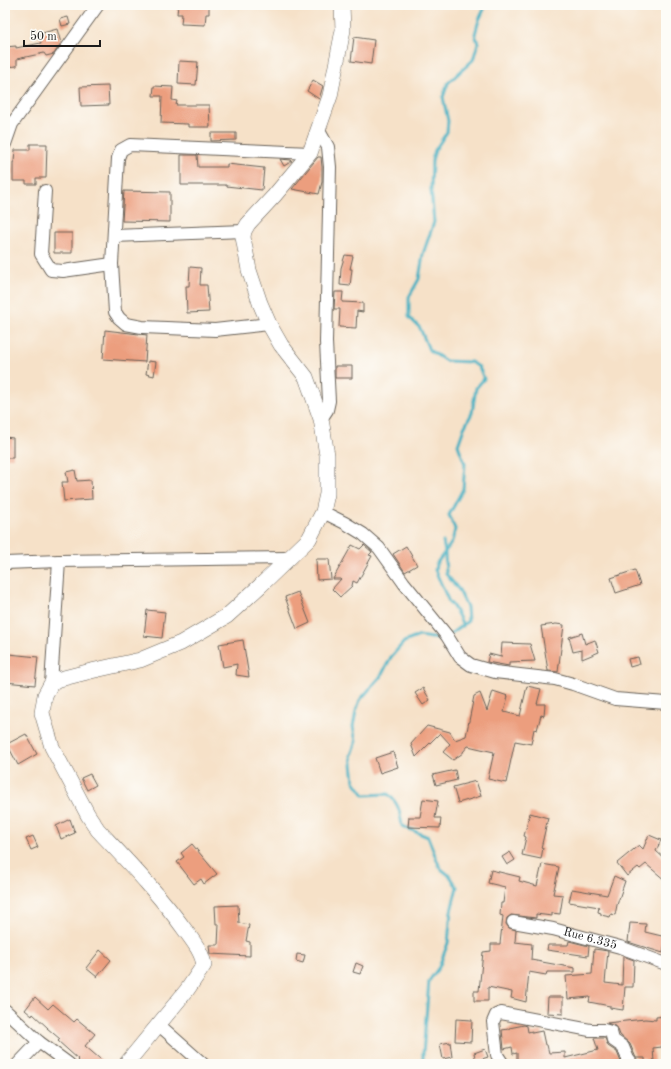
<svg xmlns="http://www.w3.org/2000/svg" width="671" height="1069" font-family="'Old Standard TT',serif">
<rect width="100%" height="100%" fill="#fdfcf7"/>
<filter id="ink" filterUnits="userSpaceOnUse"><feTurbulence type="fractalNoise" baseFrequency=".025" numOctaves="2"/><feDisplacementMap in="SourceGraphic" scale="8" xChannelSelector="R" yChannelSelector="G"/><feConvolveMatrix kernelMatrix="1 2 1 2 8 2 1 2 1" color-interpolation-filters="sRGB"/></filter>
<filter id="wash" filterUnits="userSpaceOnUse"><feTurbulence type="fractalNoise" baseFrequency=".012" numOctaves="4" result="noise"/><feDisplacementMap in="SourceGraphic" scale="16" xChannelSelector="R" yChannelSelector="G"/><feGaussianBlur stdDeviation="0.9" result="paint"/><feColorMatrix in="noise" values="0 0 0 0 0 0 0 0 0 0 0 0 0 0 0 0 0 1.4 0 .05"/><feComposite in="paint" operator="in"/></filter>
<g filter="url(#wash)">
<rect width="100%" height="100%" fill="#f6e1c8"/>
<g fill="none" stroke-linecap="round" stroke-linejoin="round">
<path stroke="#44b0c2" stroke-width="3" d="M443,542l2,10 -9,12 -1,6 14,32c4,3 12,18 14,24
M449,635l19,-14 -1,-14 -8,-17 -13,-16 -1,-22 7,-10 3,-13 -6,-14 14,-26 2,-25 -7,-19 6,-17 8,-15 4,-25 8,-9 -5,-12 -8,-5 -25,-1 -17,-11 -9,-22 -11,-11v-20l10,-18 4,-25 11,-32 -3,-32 1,-30 3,-10 12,-18 1,-11 -5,-24 5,-14 25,-23 5,-17 -3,-9 4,-14 7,-15
M423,1064v-10l6,-73 10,-14 9,-24 3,-32 6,-24 -7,-11 -10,-8 -12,-31 -26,-11c-2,-15 -3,-22 -14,-32l-24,1 -10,-14 -3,-26 5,-14 -3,-14 3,-16 4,-11 21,-24 10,-19 13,-15 15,-6 19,3 6,-2"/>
</g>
<g id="blocks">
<path fill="#ec9e7e" d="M178,5h31v9h-3l-1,11 -24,-1 1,-10h-5z
M68,17l2,7 -8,2 -2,-7z
M57,29l4,14 -7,11 -8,2 -2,-3 -27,6v7l-12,1v-20l11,-1v2l25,-5 -2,-9z
M354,37l20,3 -3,24 -20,-3z
M179,61l19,1 -2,23 -18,-1z
M313,80l10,6 -4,13 -12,-8z
M108,86l1,19 -28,1 -1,-19z
M154,86l19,1 -1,13 5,1 -1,4h33l1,22h-22v-3l-27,-1 1,-27h-9z
M211,133h25v7l-25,1z
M30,144h17l-1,34h-10v6h-10v-3h-13v-19h1l1,-12h15z
M181,155h16l1,12h29v-3l37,4 -2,22 -36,-4v-1h-45z
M318,157h3l1,10v15l-3,12 -27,-5z
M280,159l11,1 1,1 -8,5z
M124,191l46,1v30l-48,-1z
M54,233h18v20h-18z
M345,255l8,1 -3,13h2l-2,17 -10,-1 1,-17z
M190,267l11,1 -1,17h7l2,27 -22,1 -1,-27h3z
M335,292h8l-1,10 21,1v9l-6,-1 -1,17 -17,-1 1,-18h-6z
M105,330l42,5 -2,27 -42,-3z
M148,361l8,1 -2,14 -8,-2z
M335,366h17v12h-17z
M5,437l8,1v20h-8z
M75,470l2,11 14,-1 1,19 -28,2 -2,-19h6l-2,-10z
M352,545l8,4 4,-4 8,7 -3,3 3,1 -15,27 -4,-2 -1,5 -12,11 -8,-8 9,-10h-8z
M406,546l11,19 -12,7 -12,-18z
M316,559h13l2,20 -14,1z
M635,570l5,15 -24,8 -5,-15z
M298,592l12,31 -13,6 -12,-32z
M147,610l18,2 -3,26 -18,-2z
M556,624l8,1 -6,47 -10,-1 -7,-45z
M582,633l3,11 10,-4 4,12 -17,7v-9l-9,2 -4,-15z
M243,640l6,37 -13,-2 1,-11 -14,3 -4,-23z
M502,643l28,1 5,17 -26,1v4l-22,-4 2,-8 12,3z
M9,654l29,3 -3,28 -30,-3z
M638,657l2,7 -10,3 -2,-8z
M527,686l14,3 -4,15h8l-1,12 -3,-1 -4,15 -3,-1 -3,15 -16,-3 -9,42 -18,-4 6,-27 -26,-6 -5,6v1l-10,7 -10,-8 7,-8 -10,-11 -24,24 -5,-13 16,-18 23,6 5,8 11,-4 8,-40 6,-3 7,18 6,-20 15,5 -4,16 16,4z
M423,688l7,12 -7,5 -8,-12z
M26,734l11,20 -19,11 -11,-21z
M393,752l5,15 -18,6 -5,-15z
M455,770l2,10 -21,5 -3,-10z
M90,774l6,11 -9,5 -6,-12z
M476,781l5,15 -23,7 -5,-16z
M423,799l15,2 -3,17h6l-1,10 -32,-1 1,-10h11z
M530,813l18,5 -7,30h2l-2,11 -19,-4 4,-18 -2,-1z
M70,819l5,14 -14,6 -5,-13z
M649,835l12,5 -5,11 10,9v21l-20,-17 -6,5 -2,-2 -11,9 -10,-13 22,-18 4,4z
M33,836l5,11 -7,3 -5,-11z
M192,844l25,30 -13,10 -3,-5 -7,5 -17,-22 7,-5 -3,-4z
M510,852l5,8 -8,5 -5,-8z
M542,864l17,3 -6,27 10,1 -3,19 -8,-1v3l-16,-2v4l-25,-3 -4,3 -1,6 3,4 7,2 -1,12 17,2 -1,16 44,8v4h-28l-1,3 -17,-3 -3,30 -15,-4 1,-6 -24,-5v14h-14v-10h5l4,-39 8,-1v-7h9l3,-28 -3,-1 1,-12h2l2,-16 -17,-4 3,-13 29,7 -1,4 18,5z
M614,876l11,5 -8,24 -2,10 -4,-1 -1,3 -9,-2v-2l-3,-1 1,-5 -30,-5 3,-13 35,6z
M238,905l1,18 10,2 -3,16 4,1v14l-40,-2 -1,-9h9l1,-21h-3l-1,-18z
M630,923l16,1 -1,8 21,5 -3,16 -35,-11z
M569,941l20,5 -1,10 -41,-6 1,-5h20z
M594,949l14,2 -3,32 17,2 1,-29 11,4 -1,27h-8l-2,23 -13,-2v-2l-21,-4 1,-5 -22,2 -2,-23 26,-2z
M100,950l11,10 -14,17 -11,-9z
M297,954l8,1 -2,8 -7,-2z
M356,963l7,3 -3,8 -7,-2z
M35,997l13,12 5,-5 21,18 3,-3 18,15 -10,12 21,18h-25l-4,-4 1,-1 -20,-18 2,-2 -13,-11h1l-15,-14 -1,2 -7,-6z
M548,997h15v17l-16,-1z
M666,1016v25l-4,-1v7l-9,1 1,14h-9v-4h-9l-6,-14 -10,-9 -3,-8 -10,-4 38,-4 11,1v-3z
M456,1019l16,1 -1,22 -16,-1z
M524,1025l3,1 1,6 4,-1v2l10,-2 3,14h2l2,8 16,-1v6l33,-8 -4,-12h11l3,8 9,6 4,10 -15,2h-89v-11l-4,1 -1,-7 -8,2 -2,-19 7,-1v-1z
M450,1042l2,15 -9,2 -3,-15z
M485,1049l3,8 -12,4 -2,-8z"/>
</g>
</g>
<g filter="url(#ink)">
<use href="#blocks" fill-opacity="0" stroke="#686158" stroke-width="1"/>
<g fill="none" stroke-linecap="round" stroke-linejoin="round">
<defs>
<g id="minor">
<path d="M319,131l9,16 2,20 -4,175 3,59 -2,9 -6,9"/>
<path d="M5,144l7,-20 86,-119"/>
<path d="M45,191l-4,63 10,16 12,1 49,-7"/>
<path d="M114,236l130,-5"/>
<path d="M269,324l-54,6 -73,-3 -16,-3 -7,-6 -4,-6 -3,-48 6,-106 3,-8 9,-5 180,8"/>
<path d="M323,512l22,11 18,11 16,14 25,35 43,53 13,21 11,8 24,7 60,7 18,5 42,15 51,4"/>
<path d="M59,561l229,-3"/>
<path d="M5,563l54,-2 -8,123"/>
<path id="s1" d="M513,922l40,7 67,18 46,17"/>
<path d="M5,1010l34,32"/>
<path d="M158,1024l45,40"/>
<path d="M18,1064l21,-22 30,22"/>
<path d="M503,1064l-6,-9 -4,-33 3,-7 5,-2 89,17h14l7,2 2,8 10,7 5,12 4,5"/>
</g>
<path id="tertiary" d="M126,1064l61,-74 17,-25c-2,-13 -11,-24 -19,-35 -26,-36 -57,-68 -87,-100l-10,-15 -36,-68 -10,-34 3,-18 6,-11 5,-4 35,-9 49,-11 41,-17 46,-27 33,-30 49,-47 14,-27 4,-18v-39l-6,-36 -15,-42 -25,-32 -12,-21 -9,-21 -11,-33 -6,-33 1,-6 4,-7 26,-28 36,-43 20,-57 13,-66 -1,-25"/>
</defs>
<use href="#minor" stroke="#686158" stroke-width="14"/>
<use href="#tertiary" stroke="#686158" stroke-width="16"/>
<use href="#minor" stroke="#fff" stroke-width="12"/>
<use href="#tertiary" stroke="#fff" stroke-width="15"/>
</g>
</g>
<g text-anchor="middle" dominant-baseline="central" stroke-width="3.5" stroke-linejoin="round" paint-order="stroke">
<g font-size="12" fill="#1c1c1c" stroke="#fdfcf7">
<text stroke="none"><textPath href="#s1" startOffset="79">Rue 6.335</textPath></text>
</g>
</g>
<rect width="671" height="1069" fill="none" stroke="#fdfcf7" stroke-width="20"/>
<path d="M24 40v6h76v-6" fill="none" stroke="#1c1c1c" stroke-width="2"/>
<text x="30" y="40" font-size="12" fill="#1c1c1c" stroke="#fdfcf7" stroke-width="3" paint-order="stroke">50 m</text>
</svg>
